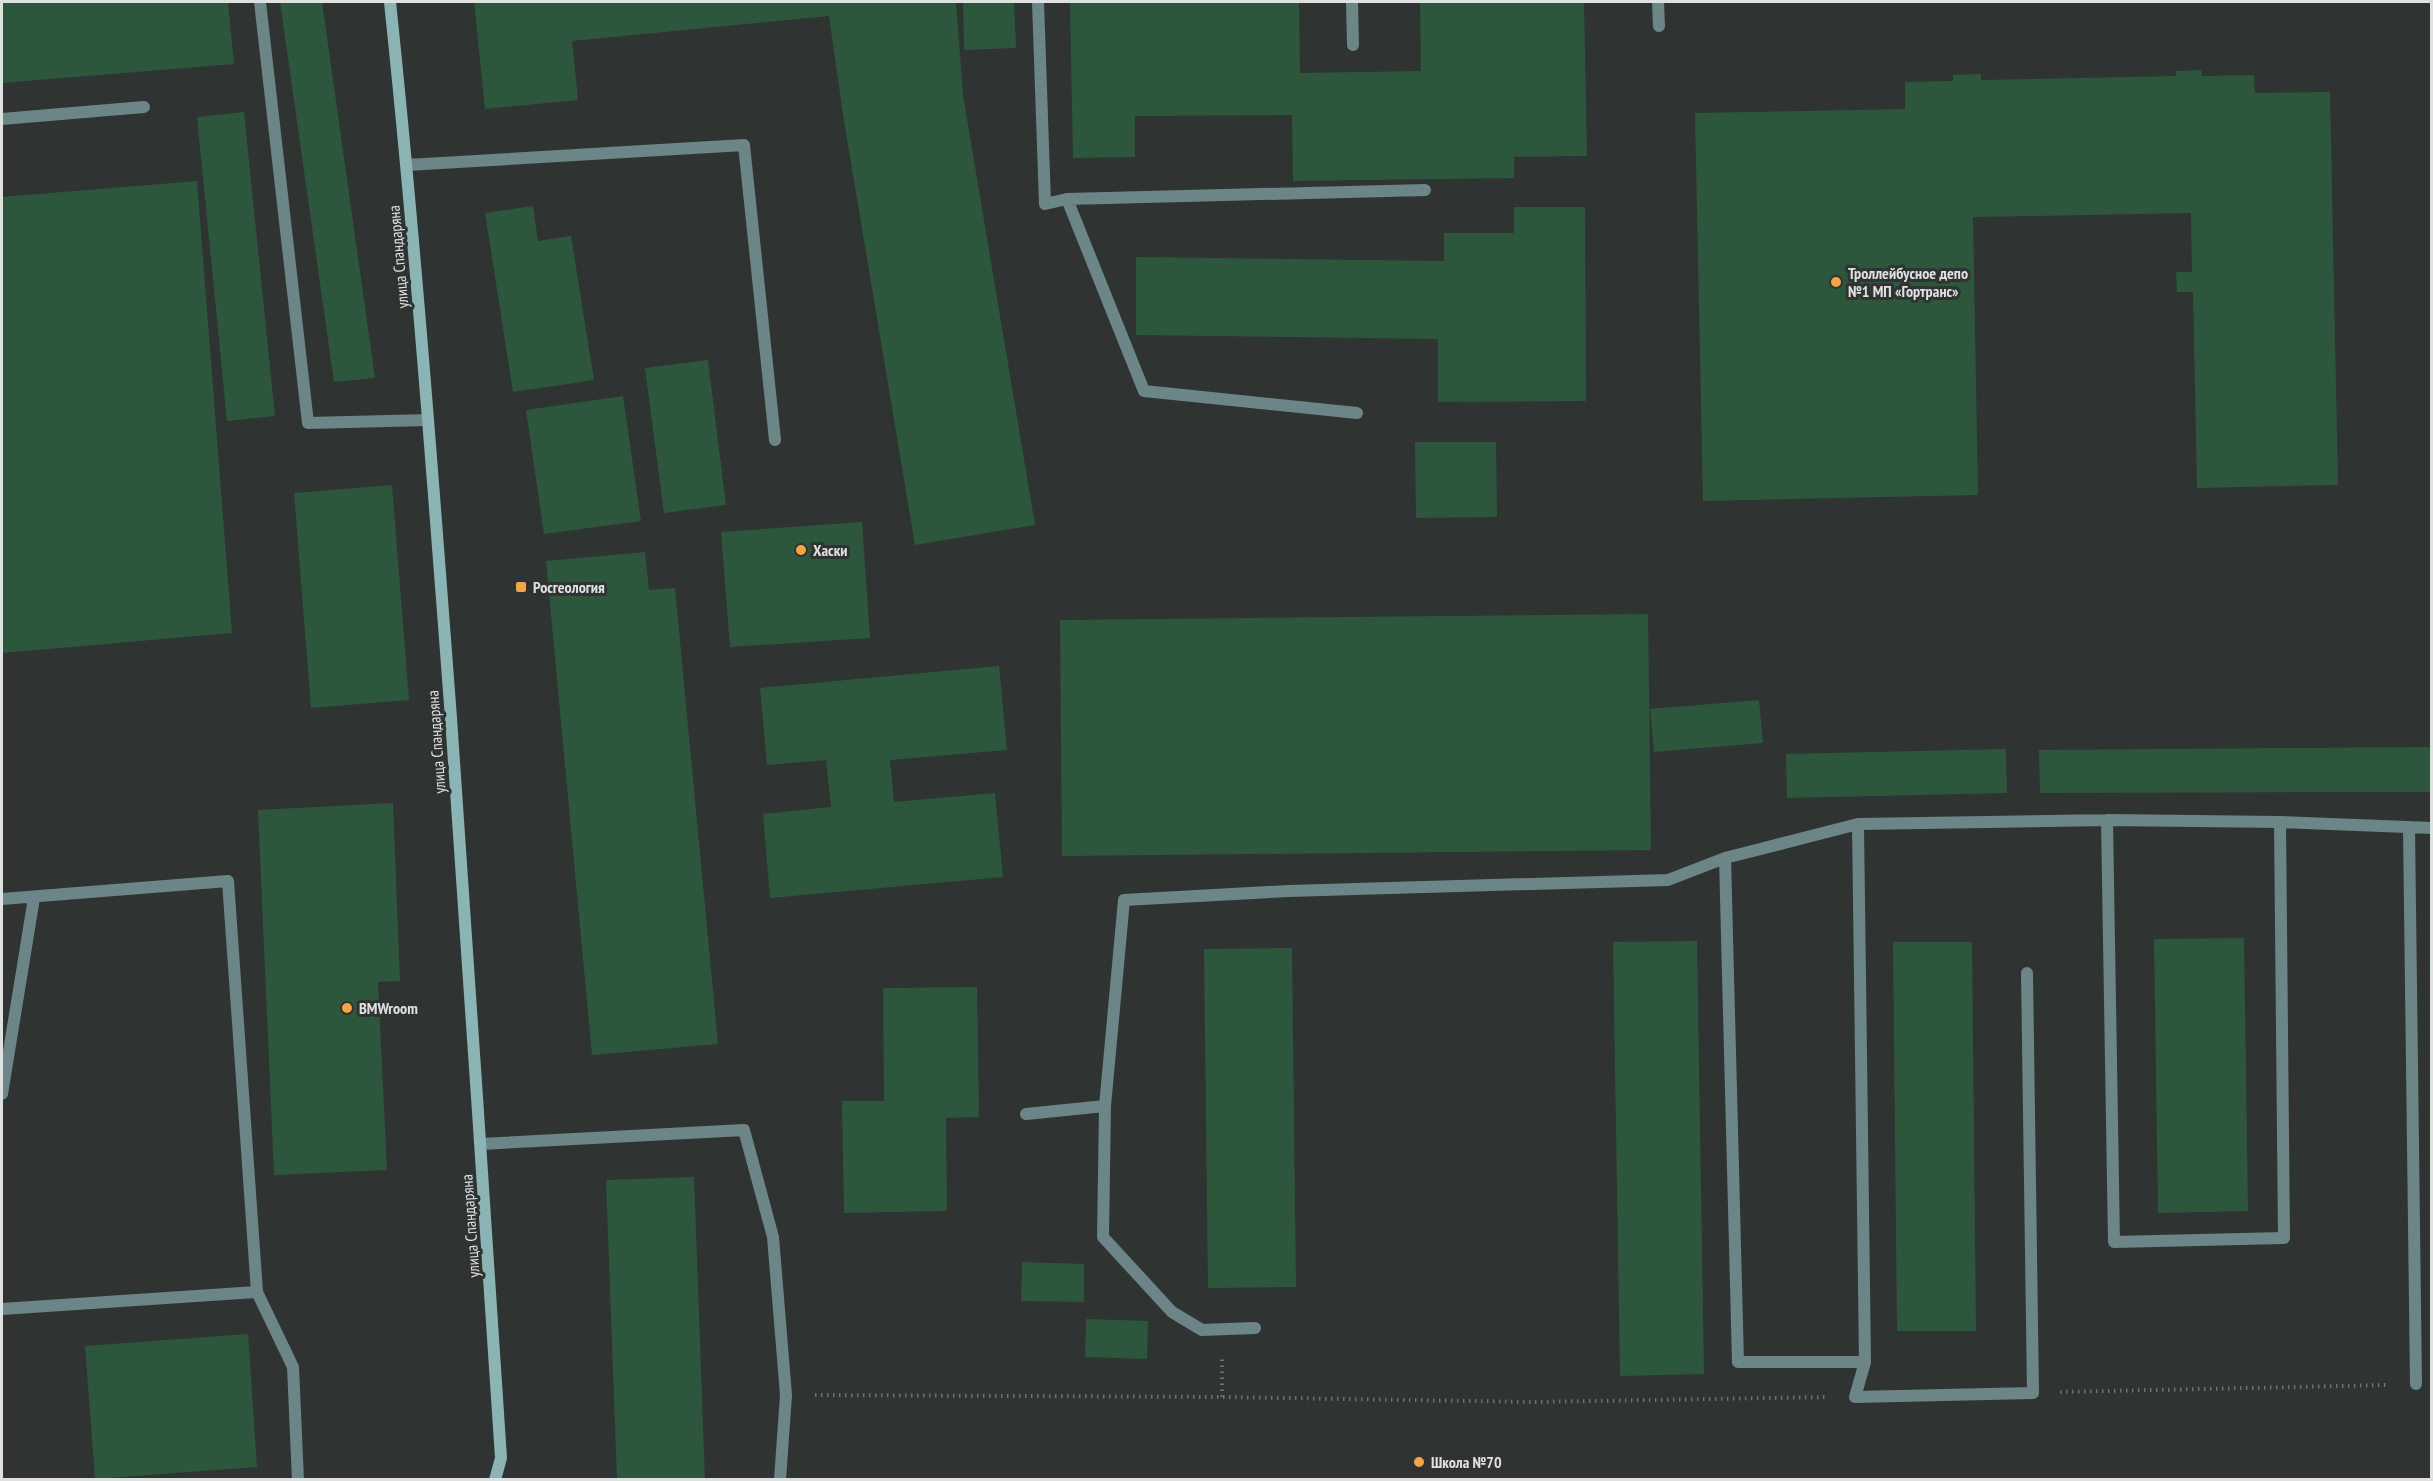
<svg xmlns="http://www.w3.org/2000/svg" width="2433" height="1481" font-family="'PT Sans Narrow',sans-serif">
<rect width="100%" height="100%" fill="#2f3332"/>
<path fill="#2d573c" d="M2,2h226l6,62 -232,19z
M280,2h42l53,376 -41,4z
M474,2h482l7,93 72,430 -120,20 -72,-430 -14,-99 -257,25 6,59 -93,9z
M963,2h51l2,46 -52,2z
M1070,2h229l1,71 121,-2 -1,-69h164l3,154 -73,1v21l-221,3 -1,-66 -157,1v41l-62,1z
M2201,70l1,6 52,-1 1,18 75,-1 8,393 -141,3 -4,-196h-16l-1,-20h16l-1,-59 -218,4 5,278 -275,6 -8,-388 210,-4v-27l48,-1v-6l28,-1v6l195,-4v-5z
M244,112l31,304 -48,5 -30,-304z
M197,181l35,452 -230,20v-456z
M533,206l5,35 33,-5 23,144 -81,12 -28,-179z
M1514,207h71l1,194 -148,1v-63l-302,-4v-78l308,4v-28h70z
M708,360l18,145 -62,8 -19,-145z
M623,396l18,125 -97,13 -18,-124z
M1415,442h81l1,75 -81,1z
M392,485l17,215 -98,8 -17,-215z
M862,522l8,116 -140,9 -9,-115z
M645,552l4,38 26,-2 43,456 -126,11 -46,-494z
M1648,614l3,236 -589,6 -2,-236z
M999,666l8,84 -117,10 4,42 101,-9 8,84 -233,21 -7,-84 68,-7 -5,-47 -59,5 -7,-77z
M1759,700l4,43 -109,9 -4,-43z
M2432,747v45l-392,1 -1,-43z
M2006,749l1,44 -220,5 -1,-44z
M393,803l7,178 -22,1 9,188 -113,5 -16,-365z
M2244,938l4,273 -90,2 -4,-274z
M1697,941l7,433 -84,2 -7,-434z
M1893,942h79l4,389h-79z
M1292,948l4,339 -88,1 -4,-339z
M977,987l2,130 -33,1 1,93 -103,2 -2,-112h42l-1,-113z
M694,1177l11,303h-88l-11,-300z
M1022,1262l62,2v38l-63,-1z
M1086,1319l62,2 -1,38 -62,-2z
M248,1334l9,133 -162,12 -10,-133z"/>
<g fill="none" stroke-linecap="round" stroke-linejoin="round">
<path stroke="#6d7170" stroke-width="4" stroke-dasharray="1.5 4.5" stroke-linecap="butt" d="M2060,1392l329,-7
M815,1395l407,2 312,5 293,-5
M1222,1397v-41"/>
<path stroke="#6c8586" stroke-width="12" d="M260,2l48,421 120,-3
M1038,2l7,202 22,-5 358,-9
M1352,2l1,43
M1658,2l1,24
M2,119l142,-12
M407,165l337,-20 31,295
M1067,199l77,192 213,22
M2107,820l7,422 170,-4 -4,-416
M1858,824l7,538
M2409,827l7,557
M1725,858l13,504h127l-10,35 178,-4 -6,-420
M2,899l226,-18 29,411
M2,1094l32,-196
M1105,1106l-2,131 69,75 30,18 53,-2
M1026,1114l79,-8 19,-206 164,-9 380,-11 57,-22 133,-34 249,-4 173,2 152,6
M481,1144l263,-14 29,107 13,158 -6,85
M2,1309l255,-17 36,75 5,113"/>
<path stroke="#8bb4b5" stroke-width="12" d="M390,2c25,238 43,477 61,716 17,247 34,493 50,740l-6,22"/>
</g>
<g fill="#f4a444" stroke="#2f3332" stroke-width="2">
<circle cx="1836" cy="282" r="6"/>
<circle cx="801" cy="550" r="6"/>
<rect x="515" y="581" width="12" height="12" rx="3"/>
<circle cx="347" cy="1008" r="6"/>
<circle cx="1419" cy="1462" r="6"/>
</g>
<g text-anchor="middle" dominant-baseline="central" stroke-width="6" stroke-linejoin="round" paint-order="stroke">
<g font-size="16" fill="#dee1e0" stroke="#2f3332">
<text transform="translate(398 257) rotate(-95)">улица Спандаряна</text>
<text transform="translate(436 742) rotate(-94)">улица Спандаряна</text>
<text transform="translate(470 1226) rotate(-94)">улица Спандаряна</text>
</g>
<g font-size="16" font-weight="bold" fill="#dee1e0" stroke="#2f3332" text-anchor="start">
<text x="1848" y="273">Троллейбусное депо<tspan x="1848" dy="18">№1 МП «Гортранс»</tspan></text>
<text x="813" y="550">Хаски</text>
<text x="533" y="587">Росгеология</text>
<text x="359" y="1008">BMWroom</text>
<text x="1431" y="1462">Школа №70</text>
</g>
</g>
<rect width="2433" height="1481" fill="none" stroke="#dee1e0" stroke-width="6"/>
</svg>
